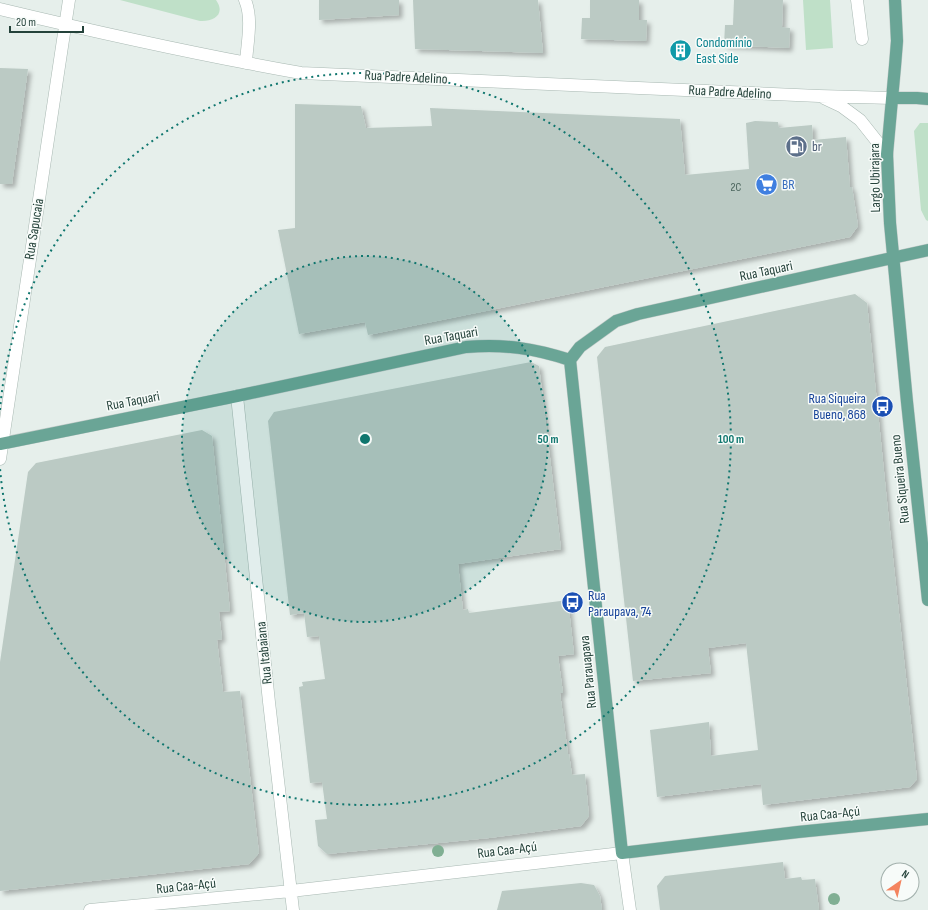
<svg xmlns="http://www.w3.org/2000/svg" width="928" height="910" font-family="'Sofia Sans Condensed',sans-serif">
<defs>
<filter id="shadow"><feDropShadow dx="3.5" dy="3.5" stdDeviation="2" flood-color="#0004"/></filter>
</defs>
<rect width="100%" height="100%" fill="#e6efeb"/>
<path fill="#bfe0c8" d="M120,0h96c10,14 -2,22 -16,21z
M803,0h27l3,48 -27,2z
M920,123h8v98l-2,-1 -5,-10 -7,-79z"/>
<path fill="#bbcac4" filter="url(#shadow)" d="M319,0h80v15l-80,5z
M413,0h125l5,53 -128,-4z
M590,0h49v20h8l-1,21 -65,-2 1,-21h8z
M734,0h49l-1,27 8,1 -1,20 -65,-3 1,-20h8z
M0,68l28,1 -16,115h-12z
M295,104l66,2 5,22 66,-2 -2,-18 250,11 5,56 64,-6 -3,-46 9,-2 23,1 1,6 33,-3 1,15 33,-3 4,50h2l6,39 -8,11 -482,98 -3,-13 -66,12 -21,-104 17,-2z
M855,294l12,9 22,218 28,258 -7,8 -147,18 -2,-21 -104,13 -7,-67 59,-8 2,34 47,-6 -12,-107 -38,5 3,25 -78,8 -36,-324 8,-10z
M531,362l8,4 22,183 -103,15 5,46 5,-1 1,4 99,-13 6,54 -16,2 5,37h-3l8,61h1l3,21 13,-1 4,42 -8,10 -92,12 -162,16 -9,-8 -3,-26 12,-1 -5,-37 -12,1 -11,-96 4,-1 -1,-4 23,-3 -6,-43 -12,1 -3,-24 -14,2 -22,-194 6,-9z
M202,430l10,6 18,175 -11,1 3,27 -5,1 6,52 17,-1 19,162 -10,11 -249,27v-229l28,-190 8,-9z
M783,862l2,17 16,-2 1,3 13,-1 4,31h-159l-3,-24 8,-10z
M581,883l13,2 6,11 2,14h-105l5,-19z"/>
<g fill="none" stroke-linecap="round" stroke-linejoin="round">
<defs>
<path id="minor" d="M245,0c8,19 2,43 1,63
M857,0l5,39
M0,9c100,24 200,46 301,64l518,23 73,2
M824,98l17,8 19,14 27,34
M237,396l32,306 24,208
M0,459l69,-459
M90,910l201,-19 331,-38 8,57"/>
<path id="major" d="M895,0l2,41 -2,25 -8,88 3,69 17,179 21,198
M892,98h25l11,1
M570,360l52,493 176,-21 130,-13
M570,360l10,-13 36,-26 22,-7 290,-64
M0,444l237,-48 229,-49c39,-3 67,1 104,13"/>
</defs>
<use href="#minor" stroke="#a8b8b2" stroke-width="13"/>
<use href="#major" stroke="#c2cac8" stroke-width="13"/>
<use href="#minor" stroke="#fff" stroke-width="12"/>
<use href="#major" stroke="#6aa596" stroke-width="12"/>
</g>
<g fill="#80af93">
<circle cx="438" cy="851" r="6"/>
<circle cx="834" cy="899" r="6"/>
</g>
<circle cx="365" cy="439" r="183" fill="#0f766e" fill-opacity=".12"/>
<g fill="none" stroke="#0f766e" stroke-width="2" stroke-dasharray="2 4">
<circle cx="365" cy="439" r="183"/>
<path d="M0 410A366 366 0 1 1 0 468"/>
</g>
<defs>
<symbol id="building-disc" viewBox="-11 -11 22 22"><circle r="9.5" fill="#0f9aa8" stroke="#f7fbf9"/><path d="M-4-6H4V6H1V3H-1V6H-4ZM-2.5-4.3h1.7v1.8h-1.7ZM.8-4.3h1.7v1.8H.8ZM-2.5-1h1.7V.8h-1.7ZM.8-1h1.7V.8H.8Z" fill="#fff"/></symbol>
<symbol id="fuel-disc" viewBox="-11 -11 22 22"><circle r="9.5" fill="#5c6f8a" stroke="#f7fbf9"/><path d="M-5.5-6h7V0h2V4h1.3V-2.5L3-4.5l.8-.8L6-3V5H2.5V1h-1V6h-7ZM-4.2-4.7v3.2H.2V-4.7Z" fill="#fff"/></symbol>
<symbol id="supermarket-disc" viewBox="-11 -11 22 22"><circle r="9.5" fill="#3f7fe0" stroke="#f7fbf9"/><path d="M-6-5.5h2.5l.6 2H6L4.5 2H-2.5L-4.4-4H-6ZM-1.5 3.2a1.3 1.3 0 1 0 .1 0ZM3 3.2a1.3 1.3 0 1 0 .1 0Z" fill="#fff"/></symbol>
<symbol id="bus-disc" viewBox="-11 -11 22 22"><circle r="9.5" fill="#1a4fb4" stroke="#f7fbf9"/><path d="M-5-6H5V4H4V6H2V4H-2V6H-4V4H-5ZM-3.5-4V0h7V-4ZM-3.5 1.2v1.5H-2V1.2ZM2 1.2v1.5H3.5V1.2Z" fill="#fff"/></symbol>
</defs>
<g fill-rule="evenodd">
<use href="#building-disc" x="668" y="38" width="25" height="25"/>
<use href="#fuel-disc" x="784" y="134" width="25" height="25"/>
<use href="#supermarket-disc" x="754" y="172" width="25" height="25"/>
<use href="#bus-disc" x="870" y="394" width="25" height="25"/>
<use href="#bus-disc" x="560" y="590" width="25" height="25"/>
</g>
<g text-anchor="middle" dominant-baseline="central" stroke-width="3" stroke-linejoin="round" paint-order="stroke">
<g font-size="12" fill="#4a645c">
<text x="736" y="187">2C</text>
</g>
<g font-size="14" fill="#0d838f" stroke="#f7fbf9" text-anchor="start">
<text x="696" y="42">Condomínio<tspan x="696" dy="16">East Side</tspan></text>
</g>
<g font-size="14" fill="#24423a" stroke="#f7fbf9">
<text transform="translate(406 77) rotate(3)">Rua Padre Adelino</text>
<text transform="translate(730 92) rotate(3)">Rua Padre Adelino</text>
<text transform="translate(875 178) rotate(-91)">Largo Ubirajara</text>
<text transform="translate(34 229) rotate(-81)">Rua Sapucaia</text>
<text transform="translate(766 271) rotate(-12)">Rua Taquari</text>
<text transform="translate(451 336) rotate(-10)">Rua Taquari</text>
<text transform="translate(133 401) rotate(-11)">Rua Taquari</text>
<text transform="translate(900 479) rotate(-96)">Rua Siqueira Bueno</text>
<text transform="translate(264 653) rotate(-96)">Rua Itabaiana</text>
<text transform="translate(588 672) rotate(-96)">Rua Parauapava</text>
<text transform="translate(830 814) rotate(-6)">Rua Caa-Açú</text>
<text transform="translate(507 850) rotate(-7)">Rua Caa-Açú</text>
<text transform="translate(186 886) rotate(-6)">Rua Caa-Açú</text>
</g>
<g font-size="14" fill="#4e5e75" stroke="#f7fbf9" text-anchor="start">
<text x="812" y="146">br</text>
</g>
<g font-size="14" fill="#366cbe" stroke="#f7fbf9" text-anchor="start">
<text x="782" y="184">BR</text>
</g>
<g font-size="14" fill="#164399" stroke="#f7fbf9" text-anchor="end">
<text x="866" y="398">Rua Siqueira<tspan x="866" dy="16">Bueno, 868</tspan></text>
<text x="588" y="595" text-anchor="start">Rua<tspan x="588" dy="16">Paraupava, 74</tspan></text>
</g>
</g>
<circle cx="365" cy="439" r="6" fill="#0f766e" stroke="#f7fbf9" stroke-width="2"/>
<g font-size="12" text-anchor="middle" font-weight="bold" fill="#0f766e" stroke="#f7fbf9" stroke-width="3" stroke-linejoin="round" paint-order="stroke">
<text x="548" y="443">50 m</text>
<text x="731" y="443">100 m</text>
</g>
<g transform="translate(900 882) rotate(34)"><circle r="19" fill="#f7fbf9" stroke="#a3b1ad"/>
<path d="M0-3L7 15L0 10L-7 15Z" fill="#f4845f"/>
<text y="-6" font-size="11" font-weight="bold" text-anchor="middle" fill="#24423a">N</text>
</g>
<path d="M10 26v6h73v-6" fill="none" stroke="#24423a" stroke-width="2"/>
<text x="16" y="26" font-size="12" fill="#24423a" stroke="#f7fbf9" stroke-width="3" paint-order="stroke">20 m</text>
</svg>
